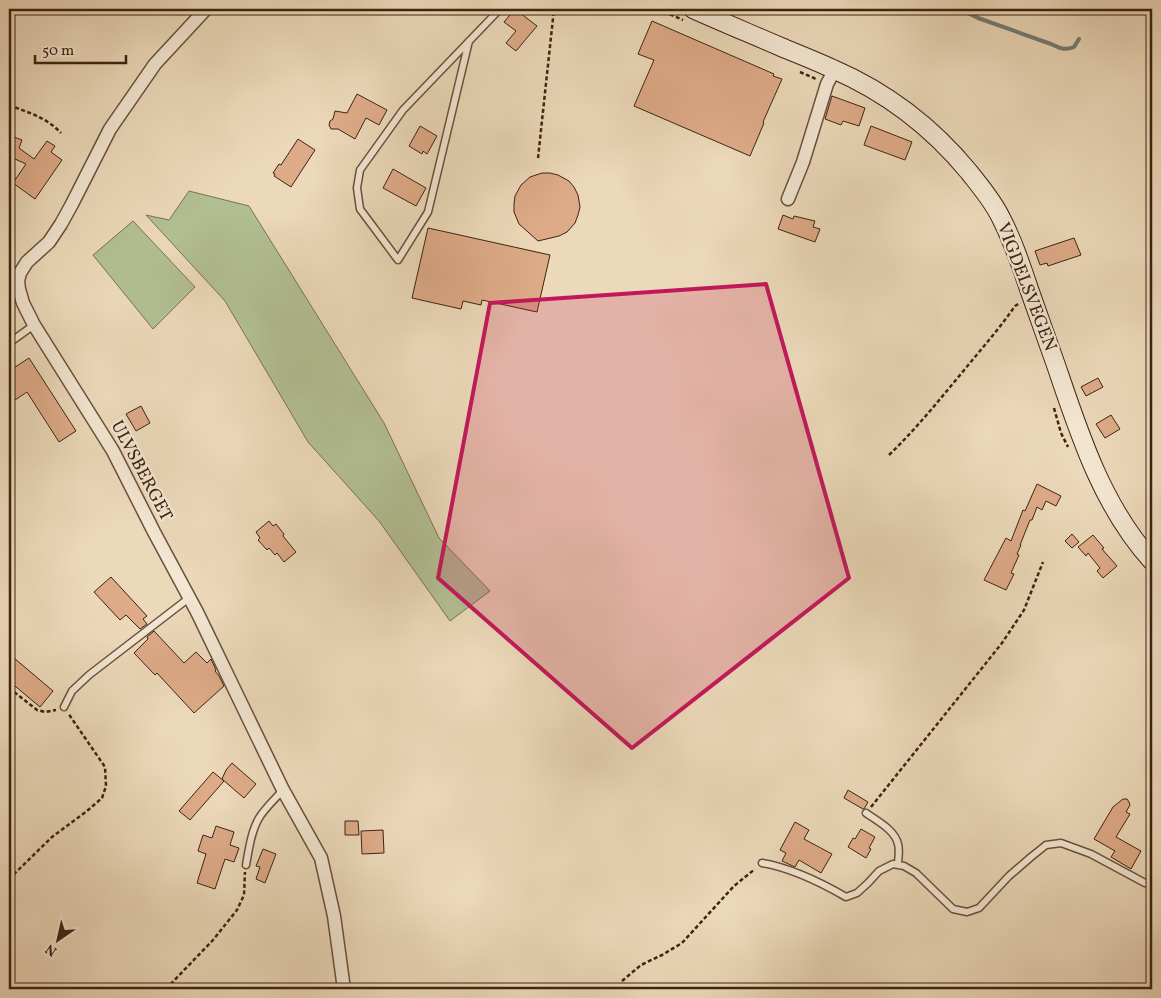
<svg xmlns="http://www.w3.org/2000/svg" width="1161" height="998" font-family="Vollkorn,serif">
<rect width="100%" height="100%" fill="#ecd9ba"/>
<filter id="stains"><feTurbulence type="fractalNoise" baseFrequency=".004" numOctaves="4"/><feColorMatrix values="0 0 0 0 .2 0 0 0 0 .09 0 0 0 0 .02 0 0 0 .5 -.17"/></filter>
<radialGradient id="worn" r=".72"><stop offset=".6" stop-color="#630" stop-opacity="0"/><stop offset="1" stop-color="#630" stop-opacity=".3"/></radialGradient>
<path fill="#b2c094" stroke="#787252" d="M189,191l60,15 135,217 55,115 51,53 -40,30 -71,-100 -71,-79 -83,-141 -79,-86 23,5z
M133,221l62,66 -42,42 -60,-74z"/>
<g fill="none" stroke-linecap="round" stroke-linejoin="round">
<path stroke="#757d75" stroke-width="4" d="M960,9l18,9 73,26c9,4 13,7 23,3l5,-8"/>
</g>
<path fill="#deab88" stroke="#3d2311" d="M515,9l22,17 -21,25 -10,-8 10,-12 -12,-9z
M652,21l122,53 -1,2 9,3 -19,43 1,1 -14,33 -116,-50 20,-46 -16,-6z
M357,94l30,16 -8,15 -13,-7 -11,21 -17,-10h-7l-2,-4 1,-4 3,-2 2,-8 12,2z
M832,96l33,12 -6,18 -16,-5 -2,4 -16,-6z
M420,126l17,10 -10,18 -4,-3 -1,3 -13,-8z
M871,126l41,16 -7,18 -41,-15z
M9,135l13,5 -3,8 15,11 13,-18 8,5 -4,6 11,8 -27,39 -22,-16 13,-19 -11,-5 -5,13h-1z
M298,139l17,11 -24,37 -17,-11 1,-2 -2,-1 6,-9 2,1z
M393,169l33,19 -10,18 -33,-18z
M542,173h8l8,2 11,6 5,6 4,8 2,12 -2,8 -3,8 -8,9 -8,4 -21,5 -19,-17 -5,-12v-8l1,-8 6,-11 9,-8z
M783,215l10,4 1,-3 21,5 -2,6 7,2 -5,13 -37,-13z
M428,228l122,27 -13,57 -55,-12 -1,5 -18,-4 -2,8 -49,-11z
M1074,238l7,17 -33,11 -1,-3 -7,2 -5,-14z
M29,358l47,73 -17,11 -32,-50 -18,12v-33z
M1098,378l5,9 -17,9 -5,-9z
M141,406l9,17 -14,8 -10,-17z
M1111,415l9,14 -15,9 -9,-14z
M1037,484l24,12 -5,10 -10,-5 -4,9 -5,-3 -5,13h-2l-10,25h1l-4,9 2,1 -8,18 3,1 -8,16 -22,-10 22,-42 5,3 12,-31 2,1z
M269,521l4,5 3,-2 8,10 -1,2 13,16 -12,10 -7,-9 -2,2 -6,-7 -2,2 -9,-10 2,-2 -4,-6z
M1072,534l7,8 -7,6 -7,-7z
M1093,535l11,13 -2,1 15,17 -14,12 -6,-7 3,-3 -12,-15 -2,3 -8,-9z
M111,577l36,39 -4,3 4,5 -7,5 -14,-14 -6,5 -26,-28z
M154,631l30,32 12,-11 11,11 4,-4 5,11 -1,1 4,5 5,10 -30,27 -37,-40 -2,2 -21,-22 14,-14 -1,-2z
M14,658l39,33 -13,16 -31,-26v-17z
M232,763l24,21 -12,14 -22,-19 4,-9z
M213,772l11,9 -34,39 -11,-9z
M848,790l20,12 -4,7h-1l-19,-11z
M1123,799h4l2,3 1,3 -4,7 4,2 -14,23 25,14 -10,18 -20,-12 4,-6 -21,-12 19,-32z
M345,821h13l1,14h-14z
M795,822l14,8 -5,9 28,15 -11,19 -22,-13 -4,7 -13,-6 4,-8 -6,-3z
M216,826l18,6 -4,13 9,3 -5,14 -9,-3 -10,30 -18,-6 9,-29 -8,-3 5,-16 9,3z
M861,829l14,8 -6,11 2,1 -5,9 -18,-11 5,-9 2,1z
M383,830l1,23 -22,1 -1,-23z
M263,849l13,5 -11,29 -9,-4 4,-12 -4,-1z"/>
<g fill="none" stroke-linecap="round" stroke-linejoin="round">
<defs>
<path id="lane" d="M469,41l-41,171 -30,48 -38,-51 -3,-21 3,-18 43,-60 97,-101
M9,276l11,-3
M9,343l25,-18
M64,707l8,-16 17,-16 100,-77
M866,813c11,8 29,17 32,31 2,6 0,14 0,21
M762,863c30,5 58,19 84,34l11,-4 11,-10 11,-12 14,-7 11,2 12,7 37,36 14,3 12,-4 30,-32 22,-19 15,-12 15,-2 30,11 54,29h7
M246,865c3,-16 5,-33 13,-47 6,-10 16,-19 24,-28"/>
<path id="street" d="M206,9l-51,55 -45,65 -38,75 -11,20 -12,18 -22,20 -7,11 -2,8 1,8 4,14 11,22 79,126 41,81 43,80 86,178 38,68 13,58 10,73
M788,199l15,-37 24,-78 8,-15"/>
<path id="secondary" d="M693,9c29,13 58,25 88,38 17,7 35,14 52,22 53,23 99,58 136,103 11,14 24,29 32,46 12,23 20,47 28,71 9,26 19,53 28,79 23,68 46,139 95,193"/>
</defs>
<use href="#lane" stroke="#69503b" stroke-width="9"/>
<use href="#street" stroke="#69503b" stroke-width="15"/>
<use href="#secondary" stroke="#3d2311" stroke-width="20"/>
<path stroke="#3d2311" stroke-width="2.5" stroke-dasharray="4 2.5" stroke-linecap="butt" d="M658,9l25,11
M800,72l16,7
M9,105c20,8 37,12 52,28
M538,158l16,-149
M1054,408l7,25 7,14
M889,455c28,-27 51,-56 76,-86 17,-21 35,-41 50,-63l5,-3
M1147,575l5,6
M9,688l28,22 8,2 11,-2
M871,807l131,-164 22,-33 19,-48
M9,879l43,-42 35,-26 15,-13 4,-12 -1,-19 -37,-54
M622,981l19,-16 21,-10 20,-12 52,-57 21,-17
M166,989l47,-49 24,-30 7,-15 1,-23"/>
<use href="#lane" stroke="#f3e6d2" stroke-width="6"/>
<use href="#street" stroke="#f3e6d2" stroke-width="12"/>
<use href="#secondary" stroke="#f3e6d2" stroke-width="18"/>
</g>
<path fill="#c2185b" fill-opacity="0.2" stroke="#c2185b" stroke-width="4" stroke-linejoin="round" d="M766,284l83,294 -217,170 -194,-170 52,-275z"/>
<g text-anchor="middle" dominant-baseline="central" stroke-width="4.5" stroke-linejoin="round" paint-order="stroke">
<g font-size="18" fill="#3d2311" stroke="#f3e6d2">
<text transform="translate(1026 287) rotate(69)">VIGDELSVEGEN</text>
<text transform="translate(141 471) rotate(62)">ULVSBERGET</text>
</g>
</g>
<rect width="1161" height="998" fill="none" stroke="#ecd9ba" stroke-width="30"/>
<rect x="10" y="10" width="1141" height="978" fill="none" stroke="#3d2311" stroke-width="2.5"/>
<rect x="15" y="15" width="1131" height="968" fill="none" stroke="#3d2311"/>
<g transform="translate(58 940) rotate(214)" stroke="#f3e6d2" stroke-width="4" paint-order="stroke">
<path d="M0-4L9 19L0 12L-9 19Z" fill="#3d2311"/>
<text y="-8" font-size="14" font-weight="bold" text-anchor="middle" fill="#3d2311">N</text>
</g>
<path d="M35 55v8h91v-8" fill="none" stroke="#3d2311" stroke-width="2.5"/>
<text x="42" y="55" font-size="15" fill="#3d2311" stroke="#f3e6d2" stroke-width="4" paint-order="stroke">50 m</text>
<rect width="100%" height="100%" filter="url(#stains)"/>
<rect width="100%" height="100%" fill="url(#worn)"/>
</svg>
